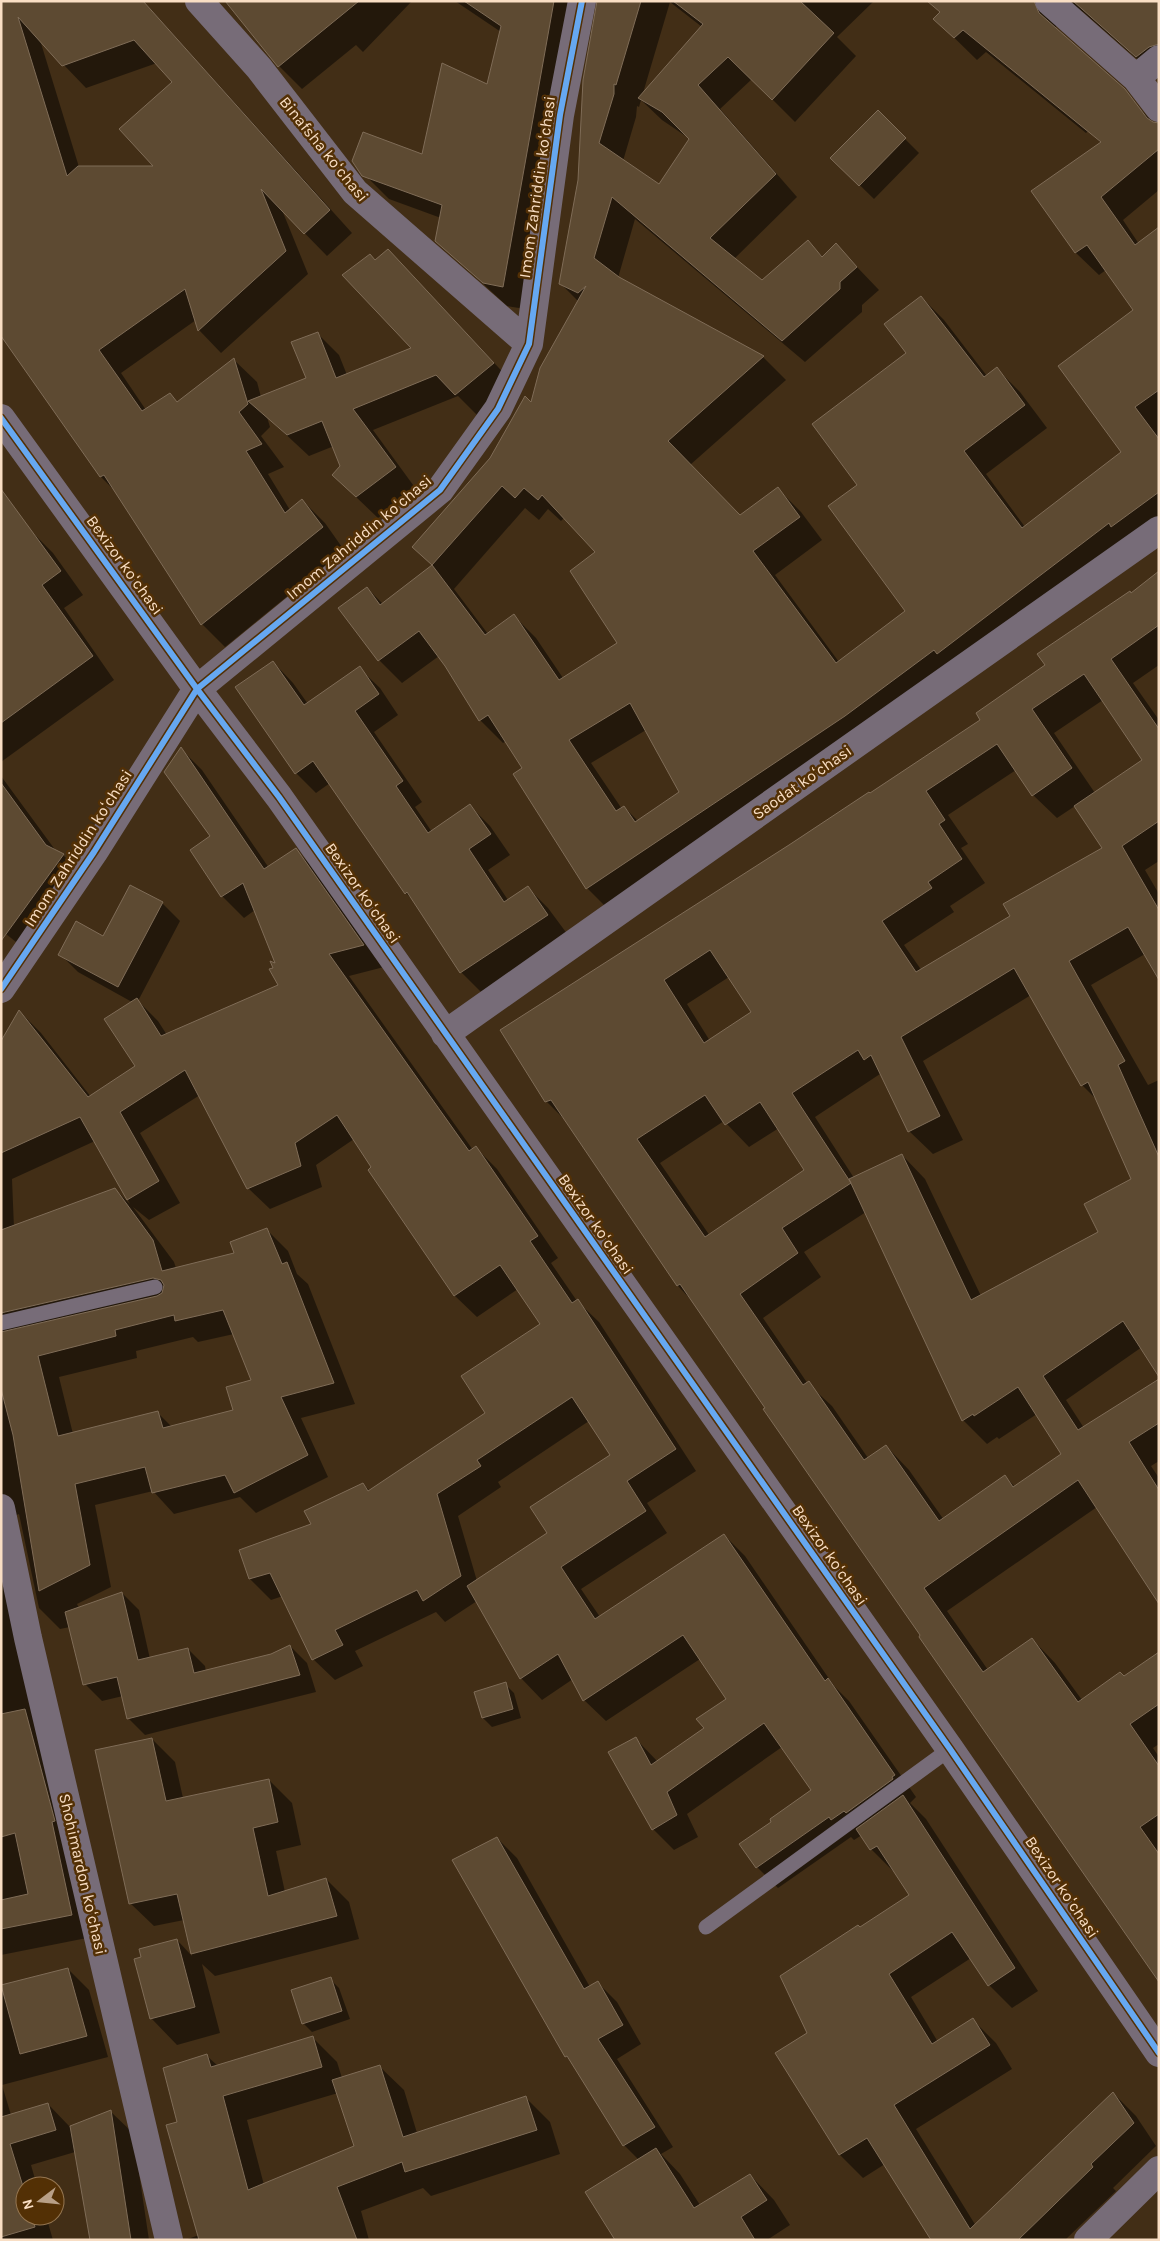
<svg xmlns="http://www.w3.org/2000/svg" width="1160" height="2241" font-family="Karla,sans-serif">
<rect width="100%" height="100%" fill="#422e16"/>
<path fill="#0007" fill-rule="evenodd" d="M1,1h142l209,232 -25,23 -45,-46 26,64 -87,79 -22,-23 -3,-10 -75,53 25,37 24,-15 8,8 56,-43 23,22 4,15 46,-18 10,-46 22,22 8,20 66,-26 -38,-88 13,-11 127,135 -37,31 -20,-20 -85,34 43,59 -38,29 -45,-43 8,-9 -7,-20 -25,10 -42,-39 3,10 -9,9 23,31 -16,7 22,36 12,-10 23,23 19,27 -119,97 -23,-23 -84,-130 -17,-17 -91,-131 -9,-9zM40,40l46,48 71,-25 16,19 -17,85h-77z
M224,1h188l-49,51 -7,-7 -54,44 -23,-23 -39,-49z
M455,1h126l-56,308 -18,-3 -70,-65 4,-23 -52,-19 -23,-23 57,-21 65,-70 13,-53z
M583,1h291l-37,36 19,19 -61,66 -43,-43 -32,30 77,88 -63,62 28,23 46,-40 15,15 13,-12 43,45 -17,15v7l-57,50 -170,-143 -17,59 145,79 23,23 -96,85 51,52 37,-28 23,23 21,28 -47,35 64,87 68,-50 -49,-127 50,-132 13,-56 23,23 43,56 10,-7 23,23 27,36 -61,46 39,53 98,-75 12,-142 -29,-40 -7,5 -23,-22 -43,-62 68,-48 -9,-10 42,-30 21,21h4v66l-36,30 16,24 20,-15v302l-549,380 -23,-23 -72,-113 8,-6 -17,-28 -3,2 -23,-23 -41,-64 -37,27 -23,-23 -39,-52 27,-20 16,16 50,-38 -19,-19 77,-89 40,-54 48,-102 -18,-18 18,-104 20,-177zM670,2l32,25 -59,66zM641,100l21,20 28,19 -30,46 -37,-24 13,-44 1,-11 2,1zM525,508l14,12 9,-11 13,12 4,-4 32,35 22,91 -56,35 -27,-40 -23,-23 -25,19 -34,-45zM646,730l34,62 -42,29 -14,-14 -2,2 -31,-46z
M1022,1h137v62l-8,8 -68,-59 -8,-4 -19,14v7l70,65 -40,39 -100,-81 -9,8 -42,-41z
M878,112l41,41 -45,46 -42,-41z
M30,530l23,23 30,42 -19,13 50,72 -113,82v-211z
M1159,573v92l-26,18 26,37v141l-14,9 14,24v84l-14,-24 -54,31 57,100 11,-5v295l-17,-28 -76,53 18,28 75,-47v80l-8,5 8,12v124l-62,-95 -150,104 41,59 44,-31 23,24 27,37 42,-22 35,-25v91l-6,4 6,9v223l-464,-676 -17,-18 -109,-162 -23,-23 -45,-70 369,-236 112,-75zM1103,700l41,60 -49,33 -41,-60zM1016,770l17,25 24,23 18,-12 29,42 -92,68 -90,55 -18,-26 50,-33 -4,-6 35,-23 -24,-35 7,-4 -20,-29zM729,977l24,36 -43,28 -23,-37zM1031,995l51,90 16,16 35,79 -33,52 -119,64 -56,-117 -23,-24 -48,23 -39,-61 65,-43 4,4 25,53 24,23 30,-14 -40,-79zM724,1121l25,26 30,-19 27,42 -96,66 -50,-73zM866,1212l97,208 24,24 10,-7 2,2 38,-25 25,40 -47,33 -10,-11 -61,44 -35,-50 -23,-24 -18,12 -36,-52 -24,-22 -45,-66 58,-41 -17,-25z
M273,662l20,21 15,21 51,-36 21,20 18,27 -24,17 48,70 -7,5 17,25 38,-26 20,20 20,29 -22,15 20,30 20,-12 20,20 20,27 -87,57 -20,-20 -44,-68 -11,-11 -76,-110 -14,10 -20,-20z
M181,749l21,21 67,98 27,-18 21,21 67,96 -35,9 124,174 3,-2 21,21 61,89 -7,5 26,38 22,21 97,149 -49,32 20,30 -86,56 19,28 124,-82 21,21 89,130 15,15 67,96 -6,6 16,16 112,172 -26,17 -23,-23 -18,-27 -60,39 27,45 35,-22 23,23 16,26 -96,60 60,97 137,-133 23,23 20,30 -43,42 3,3 -51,49h-133l-47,-76 -22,14 -23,-23 -63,-101 32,-21 51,-104 51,-34 -17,-23 -23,-23 -9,-14 -8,5 -3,-3 -73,51 -21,-21 16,-45 40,-31 -31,-44 -95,67 11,23 -24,13 -21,-21 -18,-91 23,24 47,-33 22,-30 -27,-40 -94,62 -22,-21 -11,-21 -31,21 -21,-22 -44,-77 -32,21 -9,-10 -81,39 8,15 -28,14 -22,-21 -30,-63 -12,4 -21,-21 113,-95 7,7 117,-78 55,-89 -24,-35 -41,28 -22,-21 -86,-126 4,-2 -19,-29 -38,26 6,22 -52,22 -22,-21 -48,-93 -60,38 40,70 -31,17 -16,-13 41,55 2,6 60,-14 30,-25 22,22 9,23 11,10 47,120 -54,14 27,59 -72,36 -16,-16 -66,17 -21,-23 -58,14 16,82 -34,17 2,4 43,-15 17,17 11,49 38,-10 17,17 1,6 66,-17 18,-9 17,17 9,29 -171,43 -17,-17 -5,-22 -21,5 -17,-17 -15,-57 -10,2 -21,-21 -20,-94 -7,3 80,420 -91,18v-912l19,-31 21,21 50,64 46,-31 -5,-64 -54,-30 -18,-18 44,-16 58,-35 18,18 -42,80 20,20 9,14 113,-50 -3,-19 -22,-56 -11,8 -22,-22 -30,-46 19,-14zM95,1141l35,63 -15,-15 -101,39 -2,-49zM234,1334l18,47 -18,30 -62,16 -14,-14 -85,21 -14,-57 78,-19 -1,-7 57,-14 5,5zM589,1421l23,34 -63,79 -72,47 -19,-65 43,-29 -3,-5z
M1,776l55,75 7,4 23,23 -55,76 -30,-24z
M505,1684l9,9 7,25 -29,9 -9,-9 -7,-25z
M152,1739l23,23 8,36 86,-18 23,23 9,42 -25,6 9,41 41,-13 23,23 10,37 -144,37 -13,-12 18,69 -43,12 -26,-27 26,-78 15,16 -8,-36 -30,6 -24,-23z
M497,1838l20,20 73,129 8,-4 19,19 24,42 -24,15 56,88 -12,7 19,20 20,31 50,-30 24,25 16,25 -23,15h-150l22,-80 -15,-15 -50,-81 -8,-8z
M68,1969l21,21 19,67 -106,28 9,30 37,-11 22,23 40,-16 23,22 16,107h-58l-16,-88 -44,13 6,21h-12v30h21l7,24h-52v-253z
M330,1979l9,9 11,31 -38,13 -9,-9z
M313,2038l24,24 5,16 37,-12 25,24 13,43 109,-35 24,24 10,32 -129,42 -8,-8 -62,23 8,29h-184l14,-5 -21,-112 29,-67 11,10zM338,2093l17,54 -91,38 -17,-65z"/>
<path fill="#5d4a32" stroke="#7f6c57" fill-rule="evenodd" d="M1,1h142l187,209 -26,24 -43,-45 25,62 -88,80 -13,-42 -86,61 43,61 28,-18 7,9 57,-44 14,46 -9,8 23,32 -16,7 39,62 17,-14 21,28 -122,98 -97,-150 -4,2 -99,-141zM18,17l44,49 72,-26 38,42 -53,47 34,37h-75l-11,10z
M225,1h134l-81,66z
M464,1h90l-51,286 -20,-4 -48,-42 7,-36 -80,-29 -10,-15 11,-29 59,22 20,-91 45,21 14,-58z
M597,1h44l-25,84 -2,-1v10l-15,49 60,41 30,-45 -27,-27 -24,-14 65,-74 -30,-23h127l34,32 -62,67 -44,-43 -30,28 78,89 -66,64 52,42 46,-40 14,17 14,-14 21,24 -17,15v7l-58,52 -170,-144 -18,61 25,19 145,79 -96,85 72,74 38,-28 22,30 -47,34 83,112 69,-52 -77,-105 29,-21 -45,-61 94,-71 -22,-29 37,-28 63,81 13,-10 28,38 -61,46 58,77 99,-76 -63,-86 75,-56 -46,-65 -12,8 -44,-62 70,-49 -138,-112 -9,8 -21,-19 7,-7 -13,-11h107l5,12 86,76 22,29 6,4 6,1v26l-58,48 34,48 24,-18v163l-24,17 24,32v53l-48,35 -2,-4 -172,131 -3,-4 -89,66 -259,173 -73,-115 9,-6 -34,-53 -9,6 -34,-55 -26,-35 -41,30 -40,-53 29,-21 13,18 52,-40 -20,-18 78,-89 35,-62 6,6 9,-34 46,-82 -8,7 -19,-9 19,-104 5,-100zM502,486l13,12 9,-10 14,12 4,-5 53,57 -25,19 47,72 -58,37 -45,-66 -29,21 -53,-70zM630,703l49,89 -44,30 -11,-16 -8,5 -47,-71z
M1073,1h86v43l-10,3 -13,10z
M878,110l28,28 -47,48 -29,-28z
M388,249l106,114 -39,32 -19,-20 -83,34 43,58 -40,30 -24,-22 8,-9 -18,-45 -35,14 -39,-34 58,-23 -15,-36 27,-10 18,46 75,-30 -69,-73 28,-21 5,6z
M1,489l60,82 -19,14 51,71 -92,67z
M1159,571v54l-48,34 48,70v92l-37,25 37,64v70l-31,-53 -59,34 56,100 -7,4 41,92v220l-36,-56 -80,55 35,54 81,-51v44l-30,19 30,48v114l-81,-124 -154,108 59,84 49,-34 46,64 42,-30 4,4 35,-24v52l-29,20 29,42v48l-19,13 19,27v128l-240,-345 1,-2 -157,-226 2,-1 -85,-124 -3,2 -126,-186 -6,2 -45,-72 289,-185 80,-53 1,1 110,-73 -4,-7 69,-48 -8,-11 93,-63 1,2zM1084,674l58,86 -68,46 28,42 -99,56 7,12 -94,56 -34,-51 50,-33 -4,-6 34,-23 -23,-35 6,-4 -19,-29 71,-47 35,52 40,-28 -40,-59zM710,950l41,62 -47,31 -40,-63zM1014,968l67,118 7,-4 43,97 -47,25 14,28 -127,68 -69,-146 -53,25 113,242 11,-7 1,2 44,-29 43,67 -48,33 -8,-12 -66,46 -53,-76 -22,15 -55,-79 -6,4 -63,-91 58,-41 -16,-25 69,-45 -59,-90 66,-43 6,10 7,-5 37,77 32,-16 -39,-79zM705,1095l20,30 35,-23 44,68 -99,67 -68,-98z
M273,661l31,44 56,-39 19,28 -24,17 48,70 -7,5 32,47 42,-29 21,30 -22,15 35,53 24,-16 20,29 -88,58 -53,-81 -2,2 -92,-133 -18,13 -60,-87z
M181,747l83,122 32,-21 68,97 -35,9 140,197 7,-5 62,90 -8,5 42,62 6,-4 98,150 -49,32 19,30 -85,56 34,52 129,-85 101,147 3,-3 67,97 -3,2 1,2 -47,34 -2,-2 -13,9 -2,-3 -73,51 -17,-24 32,-22 -1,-3 41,-29 -47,-67 -97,69 10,23 -25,15 -44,-78 28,-15 15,28 53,-37 -8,-9 30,-20 -43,-64 -100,66 -25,-47 -38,25 -53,-93 80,-53 -17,-26 80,-52 -38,-58 -95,63 4,6 -44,28 24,82 -38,25 -6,-11 -82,40 8,15 -31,15 -42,-87 -21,6 -10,-29 72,-26 -7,-13 59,-28 5,8 117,-78 -24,-37 79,-52 -40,-59 -46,31 -86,-126 3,-3 -34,-52 -42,28 6,23 -54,23 -62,-119 -65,42 39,69 -32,19 -47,-83 -79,36v-112l18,-31 69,87 47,-31 -31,-47 33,-21 24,38 117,-51 -9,-16 4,-1 -3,-7 5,2 -32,-80 -22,14 -31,-47 20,-14 -46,-64z
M1,783l45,62 18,9 -63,87z
M130,885l33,17 -45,85 -60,-32 18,-34 27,15z
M115,1188l38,52 9,31 72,-18 -4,-11 37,-14 15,36 5,-2 47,121 -53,14 27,58 -74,38 -9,-18 -73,18 -7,-26 -70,17 15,81 -51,26 -26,-156 -12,-46v-57l156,-36 5,-3 2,-8 -3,-5 -8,-2 -152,35v-83zM223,1310l28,70 -25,7 7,23 -70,18 -5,-17 -100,25 -20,-80 78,-20 -1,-6 59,-15 1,6z
M122,1592l16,68 50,-12 6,25 77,-19 19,-9 10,30 -173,44 -10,-42 -34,8 -18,-73z
M506,1682l7,27 -31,9 -8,-26z
M25,1709l30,112 -3,1 20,93 -71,14v-29l27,-6 -13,-61 -14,4v-123z
M152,1738l14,63 103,-22 9,43 -25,6 15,68 58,-18 11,38 -146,38 -14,-60 -48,10 -34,-154z
M903,1795l112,173 -27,18 -36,-54 -63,42 43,70 41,-26 17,27 -96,60 76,124 143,-137 21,31 -43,41 2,3 -75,73h-87l-64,-102 -28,17 -64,-102 32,-20 -27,-57 78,-51 2,2 49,-32 -32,-49 -7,4 -14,-21z
M497,1837l87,152 14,-8 25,44 -25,14 57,88 -32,19 -56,-90 -2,1 -113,-197z
M177,1939l18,68 -45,12 -16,-60 7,-2 -2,-8z
M68,1968l19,68 -67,18 -19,-69z
M331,1977l11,34 -40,13 -11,-34z
M313,2036l9,31 -99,29 25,94 106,-44 -22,-66 48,-15 23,72 123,-41 11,34 -132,42 -3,-10 -65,25 20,53h-158l-33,-115 11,-3 -14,-54 44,-14 4,13z
M48,2103l8,27 -46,14 15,49v23h7l3,11 -34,10v-120z
M111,2110l20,130h-41l-20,-114z
M656,2148l38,60 56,-34 17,26 -26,17 14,23h-140l-30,-48z"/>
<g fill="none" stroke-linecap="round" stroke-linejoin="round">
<path stroke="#776c78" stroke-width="15" d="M1,1323l154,-36
M706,1927l244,-178"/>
<path stroke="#776c78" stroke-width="28" d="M199,1l60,67 96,124 174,152
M1049,1l87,77 23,30
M1136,78l23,-19
M1,418l196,271 82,108 671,952 209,304
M1,989l93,-137 103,-163 243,-199 58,-81 31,-65 31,-229 22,-114
M445,1034l714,-504
M1,1508l27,130 141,602
M1088,2240l71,-70"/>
<defs>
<path id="cycleway" d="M1,418l196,271 82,108 671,952 209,304
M1,989l93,-137 103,-163 243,-199 58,-81 31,-65 31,-229 22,-114"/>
</defs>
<use href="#cycleway" stroke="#533005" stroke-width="9"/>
<use href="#cycleway" stroke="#66a8f1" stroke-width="6"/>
</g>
<g text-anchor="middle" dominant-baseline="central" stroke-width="5" stroke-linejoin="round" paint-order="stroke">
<g font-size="16" fill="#f9dec4" stroke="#533005">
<text transform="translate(324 149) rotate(51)">Binafsha koʻchasi</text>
<text transform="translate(537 187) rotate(-82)">Imom Zahriddin koʻchasi</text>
<text transform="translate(359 537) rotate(-40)">Imom Zahriddin koʻchasi</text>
<text transform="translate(125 565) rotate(54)">Bexizor koʻchasi</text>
<text transform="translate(802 782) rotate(-35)">Saodat koʻchasi</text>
<text transform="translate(78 848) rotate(-57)">Imom Zahriddin koʻchasi</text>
<text transform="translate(363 893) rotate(55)">Bexizor koʻchasi</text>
<text transform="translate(596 1224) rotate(55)">Bexizor koʻchasi</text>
<text transform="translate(830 1555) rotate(55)">Bexizor koʻchasi</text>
<text transform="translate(83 1874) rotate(77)">Shohimardon koʻchasi</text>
<text transform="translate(1062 1887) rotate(56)">Bexizor koʻchasi</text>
</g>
</g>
<rect width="1160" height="2241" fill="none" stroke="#f9dec4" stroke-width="5"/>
<g transform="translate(40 2201) rotate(254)"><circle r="24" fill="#533005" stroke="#957651"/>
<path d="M0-4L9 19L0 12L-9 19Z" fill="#b9a087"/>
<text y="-8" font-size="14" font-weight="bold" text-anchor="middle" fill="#f9dec4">N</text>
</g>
</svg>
